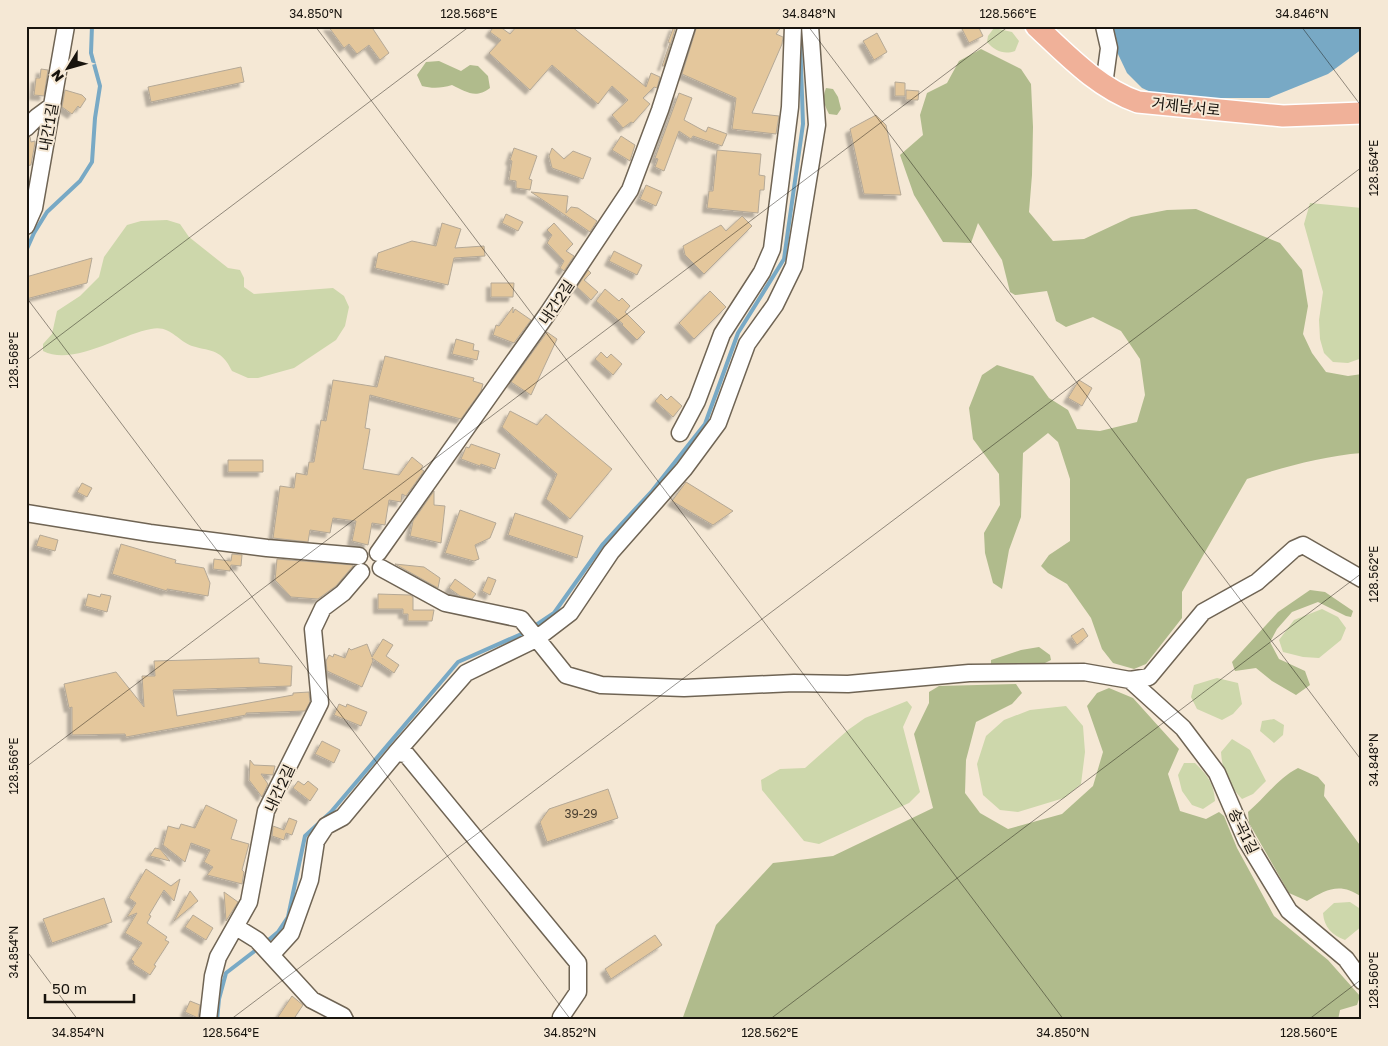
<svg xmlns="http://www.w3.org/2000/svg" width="1388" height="1046" font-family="'Golos Text','Noto Sans KR',sans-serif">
<defs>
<filter id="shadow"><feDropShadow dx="-4.5" dy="4.5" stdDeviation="1" flood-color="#0004"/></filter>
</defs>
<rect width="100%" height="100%" fill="#f5e8d5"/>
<path fill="#cdd7ab" d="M994,28l18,4 7,9 -4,10c-11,4 -20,0 -28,-9l1,-6z
M1310,203l52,5v150l-14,5 -15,-1 -9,-9 -4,-14 -1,-19 4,-28 -19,-68z
M167,220l13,4 9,13 39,31 12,2 4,8v9l10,7 79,-6 11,8 5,11 -4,19 -9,14 -42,28 -36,10h-10l-16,-7c-11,-22 -19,-19 -40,-25 -15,-5 -21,-21 -41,-17 -30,5 -78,38 -108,22v-7l9,-10 5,-23 23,-15 19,-19 5,-20 23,-32 14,-4z
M1322,609l16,8 8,11 -5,12 -22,18 -16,-1 -20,-5 -4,-12 15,-20z
M1217,678l21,5 4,21 -9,10 -11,6 -25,-11 -6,-12 3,-12z
M907,701l5,6 -9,20 17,65 -11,11 -90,41 -15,-3 -42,-51 -1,-10 19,-11 25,-1 43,-38 17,-12z
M1066,706l17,20 2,26 -4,32 -17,14 -46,14 -18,-2 -17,-15 -6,-31 9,-28 18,-16 26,-10z
M1274,719l10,6 -1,10 -9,8 -14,-12 2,-10z
M1232,739l18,11 16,31 -13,13 -11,5c-13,-14 -20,-28 -21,-47z
M1184,763h11c12,12 19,20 20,38l-12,8 -11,-4 -10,-14 -4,-16z
M1350,902l12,8v16l-17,14c-13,-5 -21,-13 -22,-27l11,-10z"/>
<path fill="#b0bb8c" d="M981,49l40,20 10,15 2,43 -1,48 -3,37 24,29 31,-2 47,-22 36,-7 29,-1 84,34 22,27 6,36 -5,28 9,19 14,19 22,4 14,-2v79c-39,3 -78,14 -115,26l-65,113v26l-36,46 -12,5 -21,-6 -11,-14 -11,-31 -24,-34 -19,-11 -7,-7 8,-11 21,-14v-62l-12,-37 -10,-9 -25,20 -2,64 -12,33 -7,39 -9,-6 -8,-30 -1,-20 16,-28 -1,-31 -26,-35 -4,-31 13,-33 15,-10 36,11 16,22 19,12 9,19 23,2 37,-9 8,-27 -5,-36 -19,-28 -28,-14 -27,10 -10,-6 -9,-30 -32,4 -5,-3 -8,-32 -24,-37 -7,20 -28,-1 -29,-47 -14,-40 23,-20 -3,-20 7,-22 20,-10 12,-22z
M439,61l22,10 9,-6 8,1 10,10 2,12c-15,11 -23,4 -38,-3 -10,3 -19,4 -30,1l-5,-11 9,-13z
M826,88l7,1 5,8 3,12 -4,6 -8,-1c-5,-9 -7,-16 -3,-26z
M1310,590l15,2 28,19 -2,6 -5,-1 -28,-14 -26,10 -15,17 -7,13 9,17 26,12 5,14 -14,10 -24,-14 -16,-13 -21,3 -3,-9 46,-50z
M1039,647l11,8 1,5 -6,3 -54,2v-5l30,-10z
M1016,684l6,9 -10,11 -36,18 -10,38 -1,33 15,20 28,16 54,-15 31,-28 10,-34 -16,-46 10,-13 12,-5 24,10 46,51 -11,25 12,37 26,8 13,-7 5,4 13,32 37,68 54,44 32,36 -3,9 -17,5 -2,10h-656l34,-95 57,-62 60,-7 100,-48 -19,-74 15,-31v-11l10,-6z
M1298,768l20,9 7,8 -1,11 38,52v49c-22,-15 -35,-8 -55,4l-18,-8 -40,-70 -1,-11c17,-14 30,-34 50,-44z"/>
<path fill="#78a9c5" d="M1113,26h249v23l-34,25 -59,24h-67l-47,-4 -13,-6 -15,-15 -10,-21z"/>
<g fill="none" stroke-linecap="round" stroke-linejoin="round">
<path stroke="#78a9c5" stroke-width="4" d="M26,251l8,-18 13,-21 33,-31 12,-19 3,-44 5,-32 -9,-33 1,-27
M533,627l21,-14 49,-69 49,-53 53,-67 33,-91 46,-74 19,-135 -3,-86
M265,943l13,-11 10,-15 17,-81 26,-24 127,-150 68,-30
M217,1020l2,-21 7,-26 34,-26"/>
</g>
<path fill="#e4c79c" stroke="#b4a896" filter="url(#shadow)" d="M328,26h43l18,27 -9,7 -11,-15 -12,9 -8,-10 -5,4z
M494,26h5l11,8 7,-8h54l75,61 5,-14 9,4 -3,11 -3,-1 -11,11 7,6 -17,19 -2,-1 -8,6 -11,-13 16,-15 -16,-14 -14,18 -46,-39 -22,25 -41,-37 12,-13 -11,-8z
M674,26h2l-12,40h-2l8,-23 -2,-1z
M697,26h85l-6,8 7,3 -1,7 -30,69 27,3 -3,18 -44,-5 4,-31 -54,-24z
M968,26h10l5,10 -14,7 -7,-14z
M877,33l10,19 -13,8 -11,-19z
M241,67l3,15 -93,20 -3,-15z
M41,69l7,1 -4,26 -10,-1 2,-17h4z
M895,82l10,1v13h-10z
M65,90l17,5 4,4 -6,9 -2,-2 -6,8 -10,-7z
M906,90l13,1 -1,9h-12z
M679,93l13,5 -8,22 22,12 2,-5 19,7 -5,12 -29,-10 -2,3 -12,-8 -15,40 -9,-4 3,-8 -3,-1z
M876,115l10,10 15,70 -37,-1 -14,-65z
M621,136l14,9 -5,16 -18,-11z
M30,137l1,5 4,-1v2l-4,22 -5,1v-28z
M514,148l23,8 -8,23 3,1 -2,10 -14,-2v-7l-7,-1 3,-19 -2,-1z
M552,148l12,11 9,-8 18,7 -8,21 -31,-11 -3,-12z
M717,150l44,4 -2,21 6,1 -1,14h-4l-2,23 -51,-5 2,-17h4z
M646,185l16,7 -6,14 -16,-7z
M531,192l37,4 -2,17 5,-6 7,1 19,13 -7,11z
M506,214l17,8 -5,9 -16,-8z
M742,216l10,10 -48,48 -19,-19 -2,-9 38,-21 5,6z
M442,223l19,6 -6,19 29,-2 1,10 -31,2 -6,27 -73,-17 3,-15 34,-12 24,5z
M554,223l19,21 -7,7 8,5 -10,15 -4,-3 4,-7 -17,-18 5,-8 -5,-5z
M614,251l28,14 -5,10 -28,-14z
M92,258l-5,25 -61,16v-22z
M588,270l3,3 -7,7 14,12 -7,8 -14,-13z
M491,283h23l-1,14h-22z
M605,289l14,12 3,-3 8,8 -5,6 20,20 -8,8 -15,-15 1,-1 -27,-23z
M710,291l16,16 -32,32 -15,-16z
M513,307v6l2,-4 16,11 -17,23 -21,-8 3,-10 3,1z
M547,332l10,7 -26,56 -20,-13z
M456,339l18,5 -1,6 6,1 -2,9 -25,-6z
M601,352l6,6 4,-4 11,10 -9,11 -18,-16z
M385,356l89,22 -1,3 10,3 -2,7 -20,28 -91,-24 -5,33 5,1 -7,40 36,6 13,-18 11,9 -2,3 3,2 -18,25 -4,-2 -1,8 -12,-2 -4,25 -13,-2 -4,22 -16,-4 4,-20 -23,-3 -3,15 -20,-3 -2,12 -35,-4 7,-52 14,2 2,-15 11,2 2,-13h5l7,-42 5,1 7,-41 44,7z
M1079,380l13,8 -10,18 -14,-8z
M661,394l6,6 4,-4 11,10 -9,11 -18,-16z
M510,411l27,14 9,-11 66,55 -42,50 -24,-20 11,-25 -55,-47z
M471,444l29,10 -5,15 -14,-5 -1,2 -19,-7 5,-12 3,1z
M228,460h35v12h-35z
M686,482l47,29 -20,14 -41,-24z
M82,483l10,5 -5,9 -10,-5z
M434,491v14l11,1 -4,37 -31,-7 3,-15z
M460,510l36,13 -6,15 -15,7 4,14 -5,2 -29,-8z
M515,513l68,23 -6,22 -69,-23z
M40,535l18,5 -3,11 -19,-5z
M121,544l55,16 -1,3 29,5 6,15 -2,13 -41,-7v2l-55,-17z
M232,554l10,1 -1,11 -10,-1 -1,6 -17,-2 1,-10 17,2z
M277,559l76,6v1l-17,20 -18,13 -27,-2 -16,-17z
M395,564l29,3 16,11 -2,10z
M488,577l8,3 -6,15 -8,-4z
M455,579l21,15 -4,5 -12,-3 -11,-8z
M88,594l12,3 1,-3 10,2 -4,16 -22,-6z
M378,594l32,1 3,2v13h21l-2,11h-24v-7h-5v-5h-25z
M1083,628l5,8 -11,9 -6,-9z
M383,639l10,6 -7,11 13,9 -5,8 -22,-15 1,3 -11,26 -35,-16 -1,-10 3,-6 4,2 1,-3 11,4 4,-10 2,2 16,-6 5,13z
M259,658v5l33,3 -1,20 -118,4 4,26 116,-21v-2l16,-1 1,10 -5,9 -59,2v2l-120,22 -1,-3 -53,1v-28l-3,1 -5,-24 52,-12 28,35 -2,-31h13l-1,-15z
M339,704l7,3 1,-3 20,8 -6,14 -27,-11z
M322,741l18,9 -6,13 -19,-9z
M250,760l4,5 21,1 -2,9 -12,-1 7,10 -6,13 -13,-17z
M298,781l6,4 4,-4 10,8 -8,12 -17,-13z
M608,789l10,29 -71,24 -7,-20 9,-13z
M206,805l31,15 -6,19 18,5 -7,26 2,2 -2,12 -35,-9 6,-8 -9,-5 6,-12 -19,-7 -6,19 -22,-17 5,-19 11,3 2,-5 14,4z
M289,818l8,3 -5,14 -6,-2 -2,7 -12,-4 1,-10 11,4z
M155,848l5,1 10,12 -20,-5z
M146,869l25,17 9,-7 -6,22 -10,-11 -15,25 2,1 -4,7 20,14 -2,3 4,2 -15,23 2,1 -6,9 -17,-11 1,-2 -3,-3 11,-16 -17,-10 12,-20 -10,4 9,-14 -7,-5z
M190,891l8,10 -24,20z
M224,892l14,10 -12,19z
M104,898l8,24 -60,21 -9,-24z
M193,915l20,13 -7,12 -21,-13z
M655,935l7,10 -51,34 -6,-10z
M292,996l11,9 -10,15h-17z
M190,1001l10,4 -2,13 -13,-6z"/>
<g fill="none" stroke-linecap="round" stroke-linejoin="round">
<defs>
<path id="minor" d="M1104,85l5,-37 -5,-22
M26,128l11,-11 15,-11
M26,226l8,-18 32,-182
M680,433l17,-32 25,-67 40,-62 10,-23 18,-142 3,-81
M26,513l124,20 117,15 92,8
M378,553l170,-240 82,-123 30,-80 27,-84
M381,568l64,35 76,16 45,56 35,10 83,3 110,-5 54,1 121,-11 115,-1 46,8 19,-3 54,-65 54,-30 37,-33 9,-4 59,34
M1130,680l53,48 34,45 29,67 43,71 57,48 16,22
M396,753l10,1 172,209v29l-17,25 1,3
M236,927l21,13 55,60 31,16 2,4
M271,955l20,-22 19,-53 6,-39 10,-15 17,-9 53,-64 70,-80 70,-34 34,-26 41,-61 73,-83 34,-46 29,-79 28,-39 19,-39 23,-141 -7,-99
M208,1020l5,-44 5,-19 31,-55 17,-91 54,-108 -7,-74 10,-21 20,-15 18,-21"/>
<path id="major" d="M1036,26c31,29 62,62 102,76l145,14 79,-3"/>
</defs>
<use href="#minor" stroke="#6f6454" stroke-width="19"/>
<use href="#major" stroke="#fff" stroke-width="24"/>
<use href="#minor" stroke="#fff" stroke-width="16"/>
<use href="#major" stroke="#f0b199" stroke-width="21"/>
</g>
<path fill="none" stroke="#18140e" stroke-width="1" stroke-opacity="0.45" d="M315,26l749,994M808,26l554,735M1301,26l61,81M26,297l545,723M26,361l444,-335M26,767l983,-741M26,950l52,70M230,1020l1132,-853M769,1020l593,-447M1308,1020l54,-41"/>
<g text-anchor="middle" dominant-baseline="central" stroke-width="4" stroke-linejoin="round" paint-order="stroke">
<g font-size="12" fill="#4b4132">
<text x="581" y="813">39-29</text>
</g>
<g font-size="15" fill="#18140e" stroke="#f5e8d5">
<text transform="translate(1186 106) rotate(6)">거제남서로</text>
<text transform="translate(48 127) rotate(-80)">내간1길</text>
<text transform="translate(556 302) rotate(-56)">내간2길</text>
<text transform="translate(279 788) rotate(-65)">내간2길</text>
<text transform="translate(1244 831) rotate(64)">송곡1길</text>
</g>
</g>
<rect width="1388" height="1046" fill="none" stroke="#f5e8d5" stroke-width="55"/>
<g transform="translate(68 68) rotate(233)" stroke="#f5e8d5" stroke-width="4" paint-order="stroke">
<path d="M0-4L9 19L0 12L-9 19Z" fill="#18140e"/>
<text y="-8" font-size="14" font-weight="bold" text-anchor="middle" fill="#18140e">N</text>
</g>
<path d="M45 994v8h89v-8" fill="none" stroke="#18140e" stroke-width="2.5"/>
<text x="52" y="994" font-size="15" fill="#18140e" stroke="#f5e8d5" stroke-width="4" paint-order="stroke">50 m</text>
<rect x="28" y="28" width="1332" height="990" fill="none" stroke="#18140e" stroke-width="2"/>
<g font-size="12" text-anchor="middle" fill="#18140e">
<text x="316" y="18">34.850°N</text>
<text x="469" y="18">128.568°E</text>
<text x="809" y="18">34.848°N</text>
<text x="1008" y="18">128.566°E</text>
<text x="1302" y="18">34.846°N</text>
<text transform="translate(1374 168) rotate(-90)" y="4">128.564°E</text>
<text transform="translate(14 360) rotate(-90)" y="4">128.568°E</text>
<text transform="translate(1374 574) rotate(-90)" y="4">128.562°E</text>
<text transform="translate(1374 760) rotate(-90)" y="4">34.848°N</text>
<text transform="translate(14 766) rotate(-90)" y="4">128.566°E</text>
<text transform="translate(14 952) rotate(-90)" y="4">34.854°N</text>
<text transform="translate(1374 980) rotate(-90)" y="4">128.560°E</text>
<text x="78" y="1037">34.854°N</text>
<text x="231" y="1037">128.564°E</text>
<text x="570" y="1037">34.852°N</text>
<text x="770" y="1037">128.562°E</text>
<text x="1063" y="1037">34.850°N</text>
<text x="1309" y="1037">128.560°E</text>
</g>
</svg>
